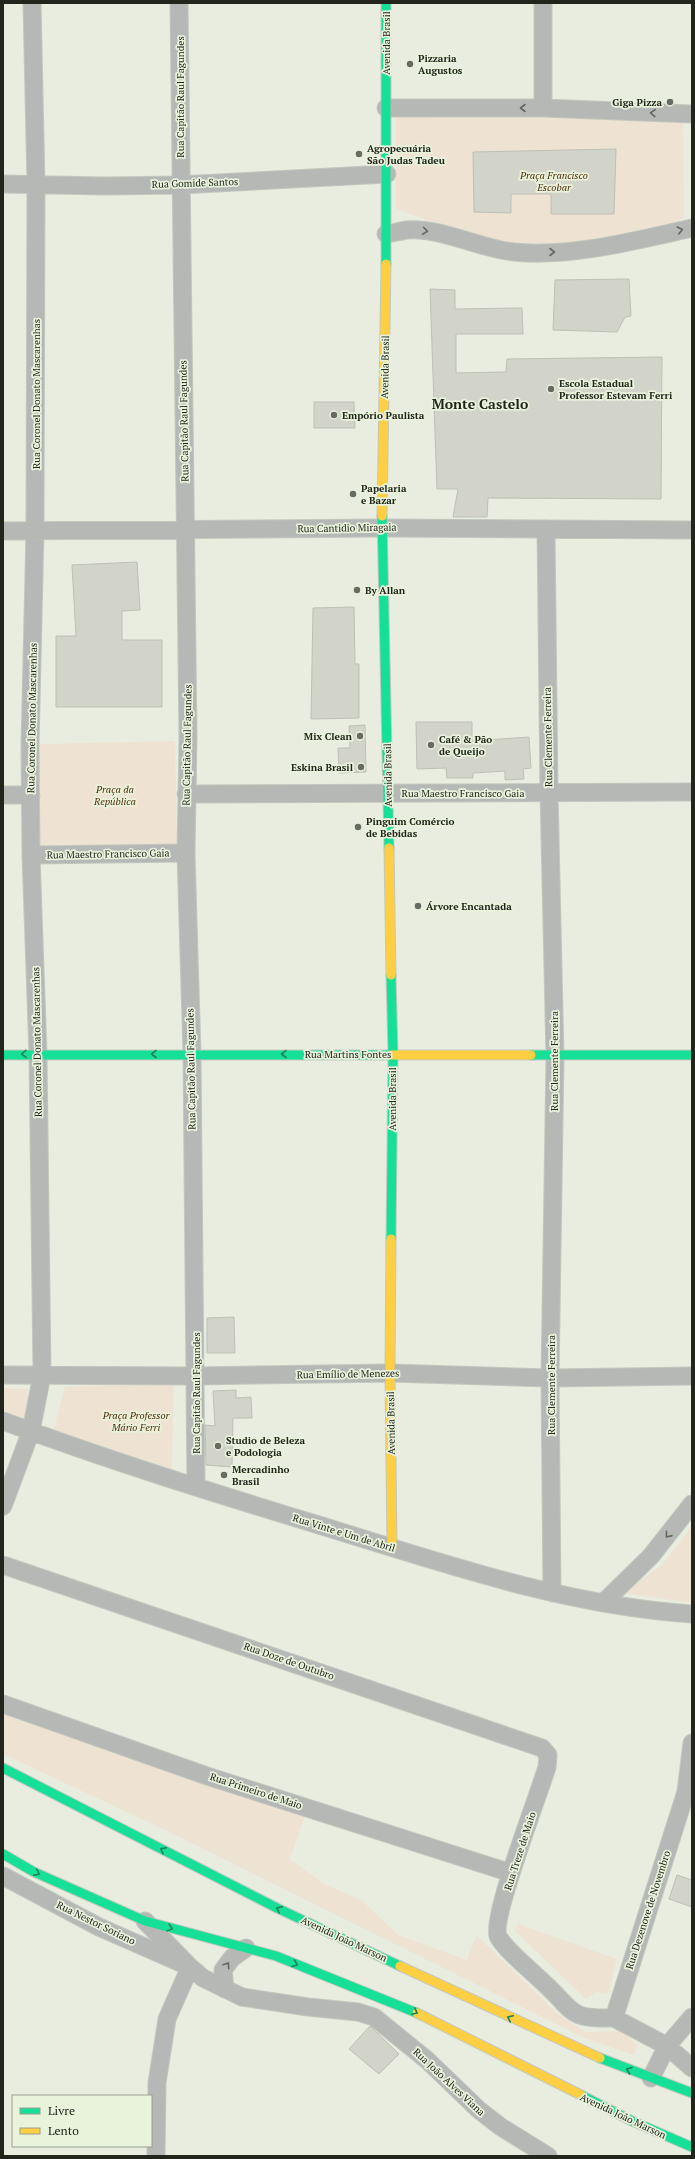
<svg xmlns="http://www.w3.org/2000/svg" width="695" height="2159" font-family="'PT Serif',serif">
<rect width="100%" height="100%" fill="#e8ede0"/>
<path fill="#eee3d2" d="M396,117l287,2 1,99 -15,8c-36,5 -72,13 -108,17 -52,6 -118,-14 -165,-35z
M175,741l2,105 -137,1v-103z
M174,1381l-2,92 -119,-41 12,-45z
M3,1388l25,1 -1,36 -24,-9z
M692,1526v77l-70,-10 39,-27z
M3,1714l302,101 -15,44 36,26 35,15 37,35 69,25 9,-25 82,79 27,18 34,-1 10,6 8,9 -3,9 -50,-17 -421,-209 -160,-75z
M518,1924l99,35 -9,35 -12,-2 -10,7 -71,-68z"/>
<path fill="#d2d3c9" stroke="#bebfb5" d="M616,149l-2,65h-63v-20h-40v19l-37,-1 -1,-60z
M629,279l2,37 -6,1 -8,15 -64,-2 2,-50z
M430,289l25,1v19l67,-1 1,26h-67v39l50,-1 1,-13 155,-2 -1,142 -173,-1 -1,19h-34l5,-28h-21z
M314,402h40l1,26h-41z
M137,562l3,48 -18,1v29h40v67h-106v-71h20l-4,-71z
M354,607l1,57h4v54l-48,1 2,-111z
M416,722h56v19l57,-4 2,31 -8,1 1,10 -19,1v-9l-32,2v5h-26l-1,-10 -29,1z
M365,725l1,47 -27,1 -1,-25h12l-1,-22z
M234,1317l1,36h-28v-35z
M236,1390v8l15,-1 1,21h-19l-1,49 -26,-2 -1,-40 10,1 -2,-35z
M677,1875l15,5v27l-23,-8z
M370,2026l29,28 -20,20 -30,-25z"/>
<g fill="none" stroke-linecap="round" stroke-linejoin="round">
<defs>
<path id="street" d="M179,3l9,735 -2,115 6,201 4,433
M386,108h157l149,6
M543,108v-105
M3,184l102,2 75,-1 207,-11
M386,234c7,-1 14,-3 21,-4 33,-3 74,19 107,22 55,6 124,-12 178,-24
M546,529l3,263 6,265 -5,321 2,215
M3,531l379,-3 310,2
M186,794l506,-2
M3,795h28
M31,855l155,-2
M3,1375l193,1 194,-3 160,5 142,-2
M3,1421c109,41 221,75 332,109 117,36 234,76 357,84
M3,1506l28,-75 11,-56 -4,-321 -7,-199 -1,-110 5,-214 1,-346 -4,-182
M3,1565l539,183 6,7 -1,12c-8,27 -56,151 -49,169 6,13 36,37 47,48 30,28 23,35 69,34
M604,1602l47,-46 41,-52
M3,1704l204,72 304,97
M692,1743l-6,49 -72,226 53,28 25,22
M3,1876l96,51 91,40 -23,52 -10,64 -1,73
M145,1921l45,46 13,11 39,19 66,10 50,5 16,5 53,43 52,50 22,17 47,29
M225,1989l-2,-19 9,-12 14,-10
M651,2078l16,-32 25,-29"/>
<path id="fast" d="M386,264v-261
M382,516l7,332
M3,1055h388
M531,1055h161
M391,1239l2,-185 -2,-79
M3,1768l274,140 123,58
M3,1854l31,18 111,49 131,35 141,57
M600,2058l92,35
M581,2095l51,26 60,26"/>
<path id="slow" d="M382,516l4,-252
M389,848l2,127
M391,1055h140
M391,1239l-1,134 2,175
M400,1966l200,92
M417,2013l164,82"/>
</defs>
<use href="#street" stroke="#c3c8be" stroke-width="19"/>
<use href="#fast" stroke="#c3c8be" stroke-width="11"/>
<use href="#slow" stroke="#c3c8be" stroke-width="11"/>
<use href="#street" stroke="#b5b8b5" stroke-width="17"/>
<use href="#fast" stroke="#16e098" stroke-width="9"/>
<use href="#slow" stroke="#ffcf43" stroke-width="9"/>
</g>
<defs><path id="oneway-chevron" d="M-2-3.5L2.5 0L-2 3.5" fill="none" stroke-width="1.6" stroke-linecap="round" stroke-linejoin="round"/></defs>
<g stroke="#646761">
<use href="#oneway-chevron" transform="translate(523 108) rotate(-180)"/>
<use href="#oneway-chevron" transform="translate(653 113) rotate(-178)"/>
<use href="#oneway-chevron" transform="translate(680 230) rotate(-13)"/>
<use href="#oneway-chevron" transform="translate(425 231) rotate(8)"/>
<use href="#oneway-chevron" transform="translate(552 252)"/>
<use href="#oneway-chevron" transform="translate(668 1535) rotate(129)"/>
<use href="#oneway-chevron" transform="translate(227 1965) rotate(-56)"/>
</g>
<g stroke="#1c825a">
<use href="#oneway-chevron" transform="translate(24 1054) rotate(178)"/>
<use href="#oneway-chevron" transform="translate(154 1054) rotate(180)"/>
<use href="#oneway-chevron" transform="translate(284 1054) rotate(-180)"/>
<use href="#oneway-chevron" transform="translate(163 1850) rotate(-153)"/>
<use href="#oneway-chevron" transform="translate(37 1873) rotate(26)"/>
<use href="#oneway-chevron" transform="translate(279 1909) rotate(-154)"/>
<use href="#oneway-chevron" transform="translate(170 1928) rotate(15)"/>
<use href="#oneway-chevron" transform="translate(295 1964) rotate(21)"/>
<use href="#oneway-chevron" transform="translate(415 2012) rotate(25)"/>
<use href="#oneway-chevron" transform="translate(510 2018) rotate(-155)"/>
<use href="#oneway-chevron" transform="translate(629 2070) rotate(-159)"/>
</g>
<g fill="#676b61" stroke="#e9f2db" stroke-width="1.5">
<circle cx="410" cy="64" r="4"/>
<circle cx="670" cy="102" r="4"/>
<circle cx="359" cy="154" r="4"/>
<circle cx="551" cy="389" r="4"/>
<circle cx="334" cy="415" r="4"/>
<circle cx="353" cy="494" r="4"/>
<circle cx="357" cy="590" r="4"/>
<circle cx="360" cy="736" r="4"/>
<circle cx="431" cy="745" r="4"/>
<circle cx="361" cy="767" r="4"/>
<circle cx="358" cy="827" r="4"/>
<circle cx="418" cy="906" r="4"/>
<circle cx="218" cy="1446" r="4"/>
<circle cx="224" cy="1475" r="4"/>
</g>
<g text-anchor="middle" dominant-baseline="central" stroke-width="3.5" stroke-linejoin="round" paint-order="stroke">
<g font-size="10" fill="#21251c" stroke="#e9f2db">
<text transform="translate(386 43) rotate(-90)">Avenida Brasil</text>
<text transform="translate(180 97) rotate(-90)">Rua Capitão Raul Fagundes</text>
<text transform="translate(195 183) rotate(-2)">Rua Gomide Santos</text>
<text transform="translate(385 367) rotate(-89)">Avenida Brasil</text>
<text transform="translate(36 394) rotate(-90)">Rua Coronel Donato Mascarenhas</text>
<text transform="translate(184 421) rotate(-91)">Rua Capitão Raul Fagundes</text>
<text transform="translate(347 528) rotate(-1)">Rua Cantidio Miragaia</text>
<text transform="translate(32 718) rotate(-89)">Rua Coronel Donato Mascarenhas</text>
<text transform="translate(548 737) rotate(-91)">Rua Clemente Ferreira</text>
<text transform="translate(187 745) rotate(-89)">Rua Capitão Raul Fagundes</text>
<text transform="translate(388 775) rotate(-91)">Avenida Brasil</text>
<text x="463" y="793">Rua Maestro Francisco Gaia</text>
<text transform="translate(108 854) rotate(-1)">Rua Maestro Francisco Gaia</text>
<text transform="translate(37 1042) rotate(-91)">Rua Coronel Donato Mascarenhas</text>
<text x="348" y="1054">Rua Martins Fontes</text>
<text transform="translate(554 1061) rotate(-90)">Rua Clemente Ferreira</text>
<text transform="translate(191 1069) rotate(-91)">Rua Capitão Raul Fagundes</text>
<text transform="translate(392 1099) rotate(-90)">Avenida Brasil</text>
<text transform="translate(348 1374) rotate(-1)">Rua Emílio de Menezes</text>
<text transform="translate(551 1385) rotate(-90)">Rua Clemente Ferreira</text>
<text transform="translate(196 1393) rotate(-90)">Rua Capitão Raul Fagundes</text>
<text transform="translate(391 1423) rotate(-91)">Avenida Brasil</text>
<text transform="translate(344 1533) rotate(17)">Rua Vinte e Um de Abril</text>
<text transform="translate(289 1661) rotate(19)">Rua Doze de Outubro</text>
<text transform="translate(256 1791) rotate(18)">Rua Primeiro de Maio</text>
<text transform="translate(520 1851) rotate(-72)">Rua Treze de Maio</text>
<text transform="translate(648 1910) rotate(-72)">Rua Dezenove de Novembro</text>
<text transform="translate(96 1923) rotate(26)">Rua Nestor Soriano</text>
<text transform="translate(344 1939) rotate(25)">Avenida João Marson</text>
<text transform="translate(449 2082) rotate(43)">Rua João Alves Viana</text>
<text transform="translate(623 2116) rotate(25)">Avenida João Marson</text>
</g>
<g font-size="10" font-weight="bold" fill="#21251c" stroke="#e9f2db" text-anchor="start">
<text x="418" y="58">Pizzaria<tspan x="418" dy="12">Augustos</tspan></text>
<text x="662" y="102" text-anchor="end">Giga Pizza</text>
<text x="367" y="148">Agropecuária<tspan x="367" dy="12">São Judas Tadeu</tspan></text>
<text x="559" y="383">Escola Estadual<tspan x="559" dy="12">Professor Estevam Ferri</tspan></text>
<text x="342" y="415">Empório Paulista</text>
<text x="361" y="488">Papelaria<tspan x="361" dy="12">e Bazar</tspan></text>
<text x="365" y="590">By Allan</text>
<text x="352" y="736" text-anchor="end">Mix Clean</text>
<text x="439" y="739">Café &amp; Pão<tspan x="439" dy="12">de Queijo</tspan></text>
<text x="353" y="767" text-anchor="end">Eskina Brasil</text>
<text x="366" y="821">Pinguim Comércio<tspan x="366" dy="12">de Bebidas</tspan></text>
<text x="426" y="906">Árvore Encantada</text>
<text x="226" y="1440">Studio de Beleza<tspan x="226" dy="12">e Podologia</tspan></text>
<text x="232" y="1469">Mercadinho<tspan x="232" dy="12">Brasil</tspan></text>
</g>
<g font-size="10" font-style="italic" fill="#522e0b" stroke="#e9f2db">
<text x="554" y="175">Praça Francisco<tspan x="554" dy="12">Escobar</tspan></text>
<text x="115" y="789">Praça da<tspan x="115" dy="12">República</tspan></text>
<text x="136" y="1415">Praça Professor<tspan x="136" dy="12">Mário Ferri</tspan></text>
</g>
<g font-size="14" font-weight="bold" fill="#21251c" stroke="#e9f2db">
<text x="480" y="403">Monte Castelo</text>
</g>
</g>
<rect width="695" height="2159" fill="none" stroke="#21251c" stroke-width="8"/>
<rect x="12" y="2095" width="140" height="52" fill="#e9f2db" stroke="#99a08f"/>
<rect x="20" y="2108" width="20" height="6" fill="#16e098" stroke="#99a08f"/>
<text x="48" y="2115" font-size="12" fill="#21251c">Livre</text>
<rect x="20" y="2128" width="20" height="6" fill="#ffcf43" stroke="#99a08f"/>
<text x="48" y="2135" font-size="12" fill="#21251c">Lento</text>
</svg>
